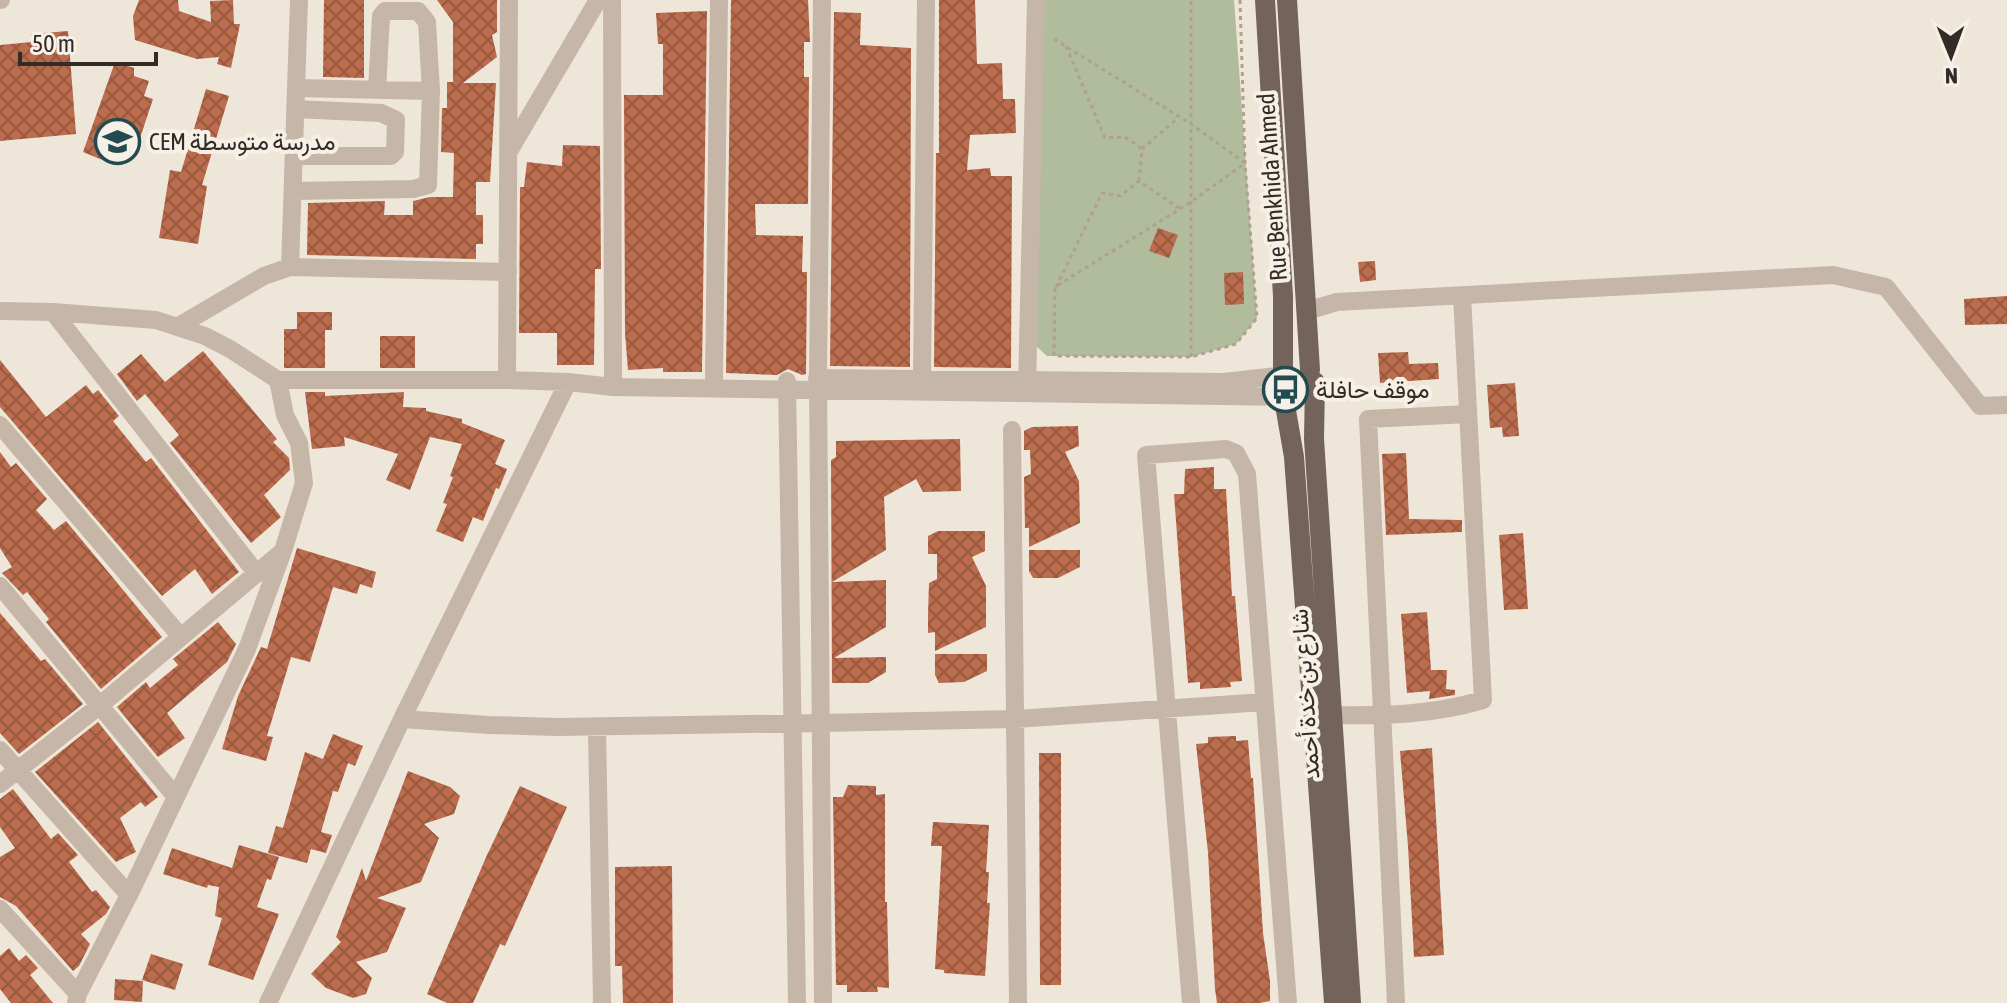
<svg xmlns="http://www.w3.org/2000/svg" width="2007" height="1003" font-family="'Asap Condensed',Vazirmatn,sans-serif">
<defs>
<pattern id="building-cross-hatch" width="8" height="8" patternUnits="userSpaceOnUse" patternTransform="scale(2)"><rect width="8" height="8" fill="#ba6c4d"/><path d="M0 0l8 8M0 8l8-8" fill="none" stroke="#985940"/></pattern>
</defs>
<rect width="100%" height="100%" fill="#efe6da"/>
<path fill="#b0bc9c" d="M1036,0h198l23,318 -21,26 -45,13 -144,-1 -12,-11z"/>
<path fill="url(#building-cross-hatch)" d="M139,0h39l1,11 32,11 -1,-21 23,-1 1,24h6l-9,44 -14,-4 2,-7 -22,2 -62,-19 -2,-24z
M324,0h40v78l-41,-1z
M437,0h60v32l-5,3 5,22 -34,26h33l-6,99h-14v33h7v29h-7v15l-169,-4 1,-52 77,-2 -1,14h29v-14l17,-4h23l1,-44 -13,-1 1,-44h5v-26h6v-60z
M731,0h77l2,42h-6v35h5l-1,127h-53l1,31 47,1 -1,36h5l-1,102 -4,1 -14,-6 -11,6 -51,-2z
M939,0h36l2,64 25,-1 1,36h12l1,34 -46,2 -3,35 23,-2 1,8h21l-1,192 -77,-1 2,-214h3z
M707,11l-5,361h-39v-4l-35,2 -3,-37 -1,-238h39v-51h-5l-2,-31z
M834,12l27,1 -1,32 51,3 -1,319 -80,-1z
M68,31l8,103 -76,7v-96l32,-3 -1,-8z
M115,62l19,6v8l15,5 -5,15 9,3 -15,45 -9,-3 -6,13 -13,-4 -5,11 -22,-9z
M206,89l23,7 -27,89 5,1 -9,58 -39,-6 11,-68 11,2z
M563,145l37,1 1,123h-6l-1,96h-37v-32h-38l1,-146h4l3,-25 35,4z
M1158,228l20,7 -9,23 -20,-7z
M1375,261l1,19 -16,2 -2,-20z
M1243,272l1,32 -19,1 -1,-32z
M2007,296v28l-42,1 -1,-26z
M297,312h35v18h-7v38h-41v-39h13z
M380,336h35v32h-35z
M203,351l74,88 -4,3 16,16 1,12 -26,25 17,22 -30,26 -81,-100 9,-8 -34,-41 -8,7 -20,-27 24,-20 24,28z
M1408,352l1,12 29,-1 1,16 -59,4 -2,-30z
M0,360l46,57 40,-32 7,9 5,-4 21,26 -6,5 33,41 5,-4 88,114 -27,22 -17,-25 -33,27 -162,-189z
M1515,383l4,53 -16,1 -1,-10 -12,1 -3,-43z
M305,392h20v4l79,-4 -1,15 23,1v3l36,8v4l43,17 -10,24 12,5 -8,20 -3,-1 -13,33 -10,-4 -10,25 -27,-11 11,-27 -4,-1 10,-26 -3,-1 12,-32 -32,-7 -20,53 -24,-10 12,-26 -54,-17 1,9 -33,3z
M1078,426l1,20 -14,6 14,29 1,42 -51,24v-19h-4l-1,-51 7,-3 -1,-24h-6v-19l8,-4z
M960,439l1,52 -38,1 -7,-13 -32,18 2,53 -54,32 54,-2v47l-52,31 52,-1v15l-18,11h-36l-1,-223 5,-3v-16z
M0,452l11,15 5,-4 31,36 -11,11 18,20 12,-9 96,116 -61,52 -55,-67 3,-3 -22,-27 -4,3 -21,-22 10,-6 -12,-19z
M1406,453l3,66 53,1v12l-76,3 -4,-81z
M1214,467v22h12l6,107h3l7,85 -12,1 1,5 -31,2v-7l-12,1 -14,-189h10l1,-25z
M938,531h47v20l-13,6 14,29v41l-51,24v-19l-7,1v-19l1,-31 8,-4v-25h-9v-18z
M1523,533l5,76 -24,1 -5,-75z
M297,548l79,24 -4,16 -12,-4 -3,10 -24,-7 -23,75 -19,-5 -24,79 6,1 -7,24 -44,-12 16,-53 23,-49 6,2z
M1029,550h51v17l-22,11h-25l-4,-7z
M1427,612l4,58h16l-1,19 9,1v5l-26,4 1,-8 -23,2 -6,-79z
M0,613l41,48 4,-2 38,45 -64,50 -19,-21z
M218,622l18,22 -9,18 -60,51 18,25 -27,19 -41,-50 29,-25 4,6 28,-23 -5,-6z
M935,654h52v17l-23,11 -25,1 -4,-8z
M98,722l60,75 -13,10 -4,-5 -21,16 16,34 -20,10 -81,-90z
M333,734l30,12 -8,20 -7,-3 -10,29 -5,-1 -12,41 11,3 -6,18 -15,-4 -4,14 -39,-10 8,-27 7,2 22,-76 18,7z
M1236,736v5l12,-1 3,38h2l10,155 7,48v20l-10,2h-43l-2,-14 -7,-137 -12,-108 12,-1v-6z
M1432,748l12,207 -30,2 -6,-111 -8,-95z
M1039,753h22v232h-21z
M408,771l42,16 10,9 -6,18 -30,10 15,14 -18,44 -44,16 29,10 -19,44 -31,10 16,16 -6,16 -13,4 -27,-10 -15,-14 30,-32 -5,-5 26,-69 4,13z
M848,785l28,1v9l9,-1v108h2l2,86 -12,-1 1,5h-31v-7h-11l-3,-188h10z
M520,786l47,21 -62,139 -5,-2 -27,59h-26l-20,-9 60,-139z
M13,789l38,50 7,-6 20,22 -9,7 23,30 4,-2 14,17 -4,7 -25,20 9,10 -11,22 -6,5 -57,-65 -16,-9v-40l15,-9 -15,-21v-28z
M933,822l56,3 -3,47h3l-2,31h3l-5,73 -41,-3v-3l-9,-1 7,-123h-11z
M239,845l40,12 -8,23 -4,-1 -10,28 22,7 -26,66 -45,-15 14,-47 -7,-2 4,-29 -11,-2 -1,3 -44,-14 9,-26 60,20z
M672,866l1,137h-50l-1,-37h-7v-99z
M9,948l10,13 7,-6 12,13 -8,7 23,28h-42l-11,-14v-33z
M151,954l32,10 -8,26 -33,-10z
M115,979l28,2 -1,21 -28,-2z"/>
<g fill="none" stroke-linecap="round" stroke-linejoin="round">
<path stroke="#b1a092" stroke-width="3" stroke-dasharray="4 4" stroke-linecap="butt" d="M1240,0l5,163 12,155 -21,26 -45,13 -137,-1 1,-69 136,-85 54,-39
M1054,39l137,85 54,39
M1066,46l39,92 20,-1 17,12
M1139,181l3,-32 36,-31
M1056,287l46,-94 18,3 19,-15 41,28
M1191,357v-357"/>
<path stroke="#c5b6a7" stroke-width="18" d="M0,0h1
M612,0l1,387
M822,0l-4,378 5,625
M377,90l4,-74 4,-5h33l9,11 4,69
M508,153l90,-153
M294,156h97l4,-4 1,-32 -15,-7 -86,-4
M293,191l120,-2 15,-4 3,-94 -135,-3
M290,267l9,-267
M0,311l53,1 103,8 49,16 25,13 48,31h229l61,2 45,5 669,10
M1306,311l31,-9 496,-27 53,12 94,119 27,-1
M53,312l204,262
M177,327l87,-51 26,-9 218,5
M714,378l5,-378
M817,378l407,4 54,-6
M922,379l4,-379
M507,380l2,-380
M787,381l10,622
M1027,389l9,-389
M0,425l181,212
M1012,430l6,573
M0,586l176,211
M1332,715c53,1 100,0 151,-15l-21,-405
M402,719l87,6 68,2 264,-4 194,-4 249,-17
M597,727l5,276
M0,750l129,145
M0,784l99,-78 183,-154
M0,909l78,85
M76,1003l2,-9 51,-99 118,-246 36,-98 21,-68 -5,-40 -14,-28 -7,-35
M268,1003l134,-284 166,-337
M1191,1003l-45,-548 80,-6 10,4 11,21 41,529
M1396,1003l-28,-584 100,-5"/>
<path stroke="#73635a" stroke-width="20" d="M1265,0l18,296v73
M1287,0l23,370
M1315,382l-1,57 37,564
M1284,399l10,58 40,546"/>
</g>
<defs>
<symbol id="school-ring" viewBox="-11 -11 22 22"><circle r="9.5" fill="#f7f0e6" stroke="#214b50" stroke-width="1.5"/><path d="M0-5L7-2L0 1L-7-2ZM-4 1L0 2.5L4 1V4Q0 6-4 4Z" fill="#214b50"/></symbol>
<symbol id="bus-ring" viewBox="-11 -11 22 22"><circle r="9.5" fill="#f7f0e6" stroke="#214b50" stroke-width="1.5"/><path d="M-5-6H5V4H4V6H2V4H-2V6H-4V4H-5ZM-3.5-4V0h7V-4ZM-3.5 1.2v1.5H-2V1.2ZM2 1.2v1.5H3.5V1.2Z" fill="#214b50"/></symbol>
</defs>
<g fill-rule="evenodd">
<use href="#school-ring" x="92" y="116" width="51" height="51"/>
<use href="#bus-ring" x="1260" y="364" width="51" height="51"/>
</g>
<g text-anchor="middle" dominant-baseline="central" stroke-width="8" stroke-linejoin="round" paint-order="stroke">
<g font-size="24" fill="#332b27" stroke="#f7f0e6" text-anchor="start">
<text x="149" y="141">CEM مدرسة متوسطة</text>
<text x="1316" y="389">موقف حافلة</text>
</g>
<g font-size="24" fill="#332b27" stroke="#f7f0e6">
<text transform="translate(1272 187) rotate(-94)">Rue Benkhida Ahmed</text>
<text transform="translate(1305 694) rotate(-94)">شارع بن خدة أحمد</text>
</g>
</g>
<g transform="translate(1951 56) rotate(179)" stroke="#f7f0e6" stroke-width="6" paint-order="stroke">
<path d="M0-6L14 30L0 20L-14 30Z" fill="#332b27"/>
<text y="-12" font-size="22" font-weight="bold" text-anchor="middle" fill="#332b27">N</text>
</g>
<path d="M20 52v12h136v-12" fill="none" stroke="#332b27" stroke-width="4"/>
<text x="32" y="52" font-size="24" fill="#332b27" stroke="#f7f0e6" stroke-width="6" paint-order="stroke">50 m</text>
</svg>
